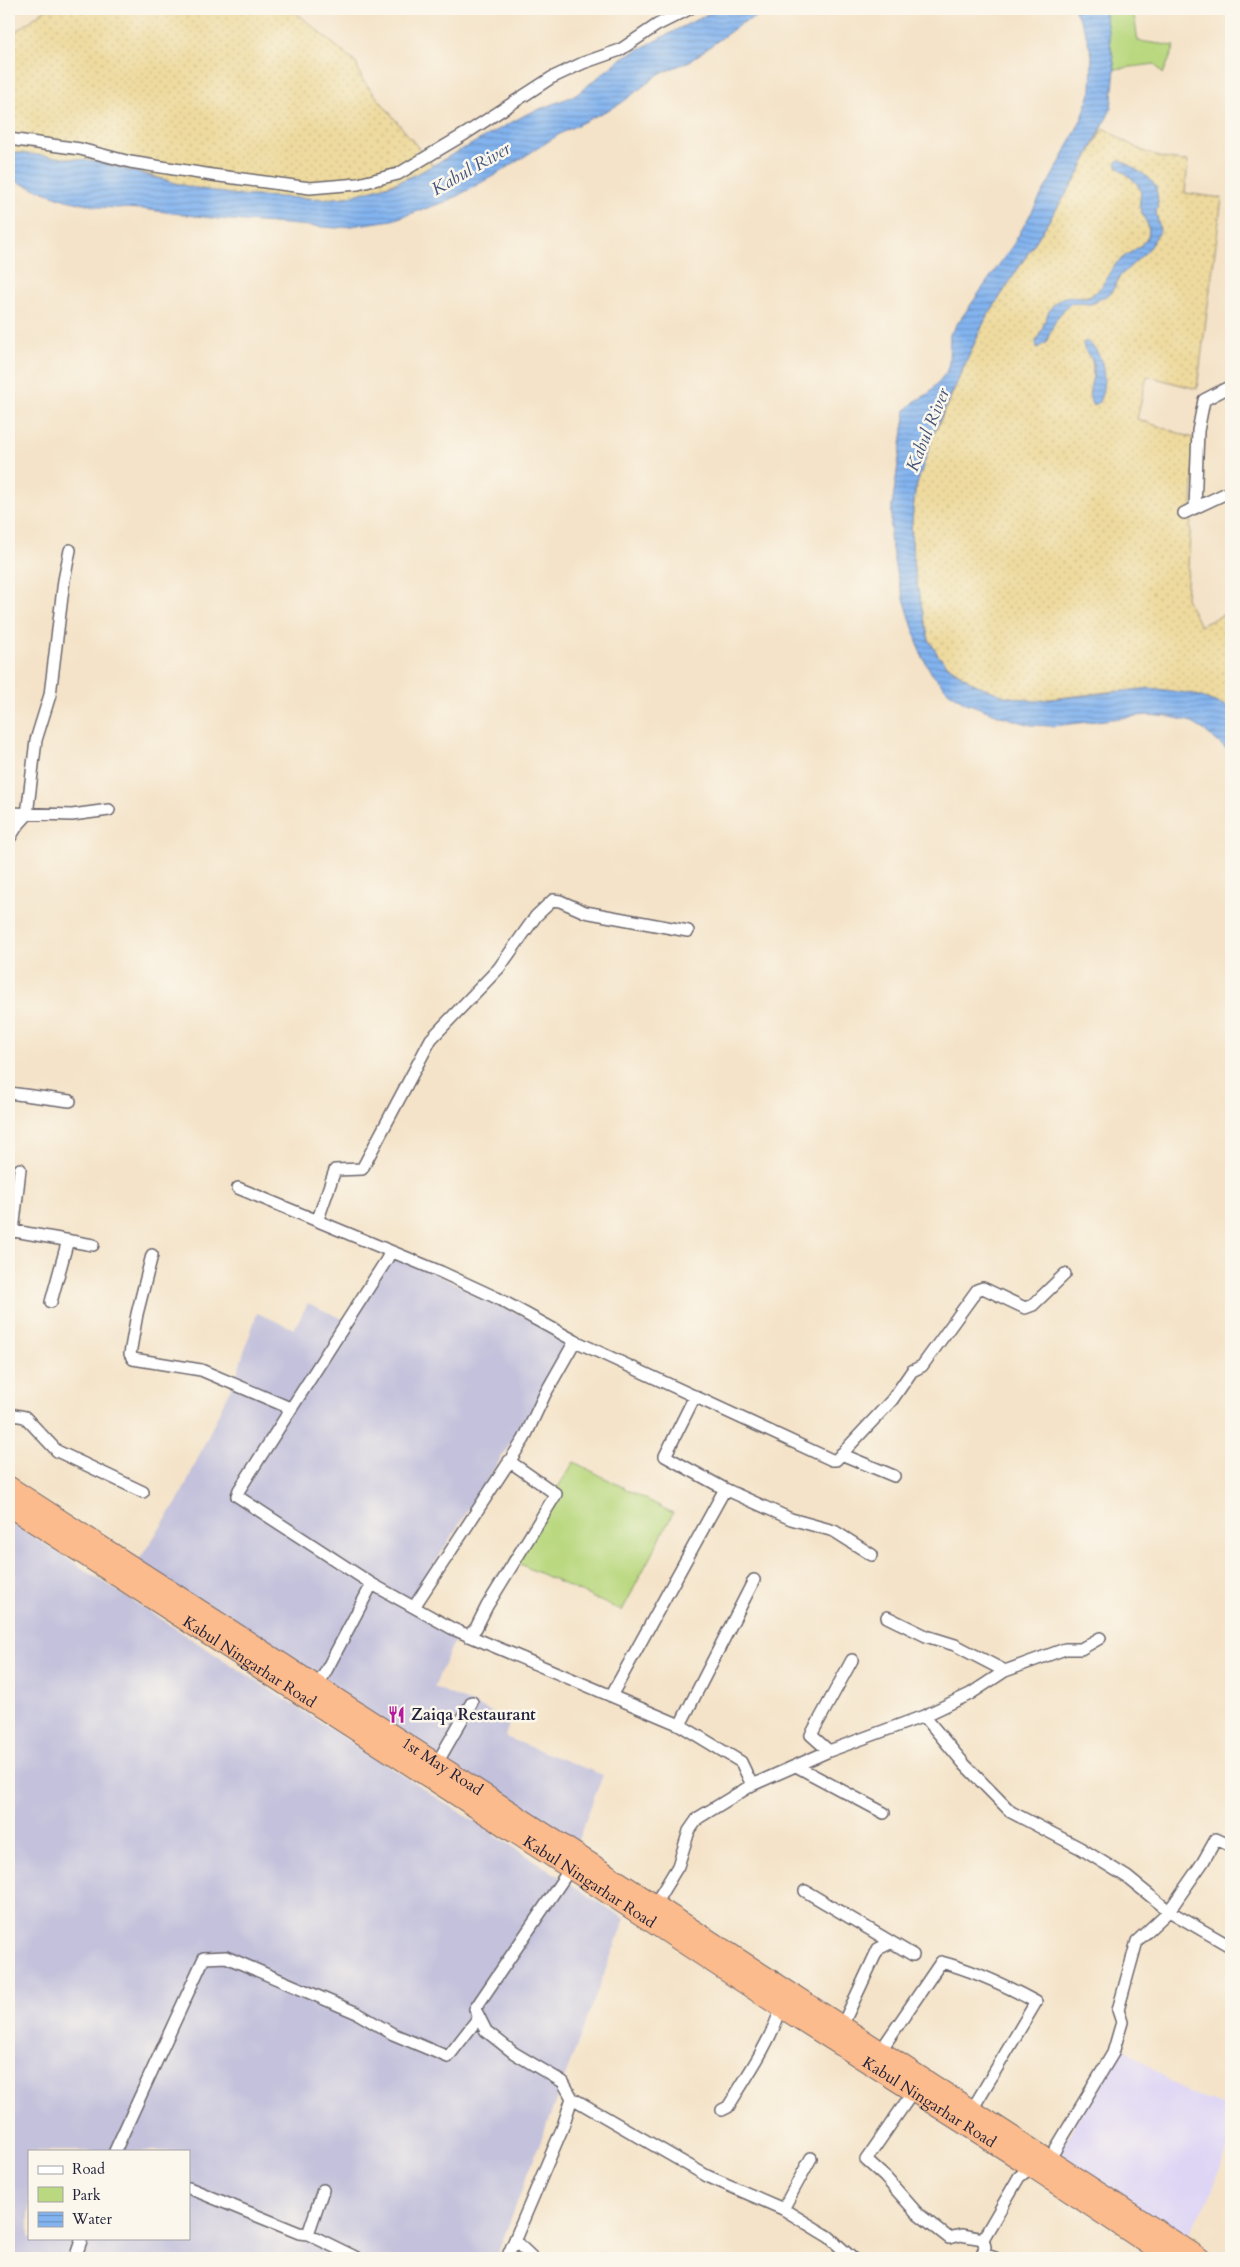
<svg xmlns="http://www.w3.org/2000/svg" width="1240" height="2267" font-family="Cardo,serif">
<defs>
<pattern id="sand-dots" width="8" height="8" patternUnits="userSpaceOnUse" patternTransform="scale(1.25)"><rect width="8" height="8" fill="#eeda9e"/><path d="M2 2h.1M6 6h.1" fill="none" stroke="#ccbb89" stroke-width="1.8" stroke-linecap="round"/></pattern>
<pattern id="water-rules" width="6" height="5" patternUnits="userSpaceOnUse" patternTransform="scale(1.25)"><rect width="6" height="5" fill="#83b4ef"/><path d="M0 2.5h6" fill="none" stroke="#6b92c3"/></pattern>
</defs>
<rect width="100%" height="100%" fill="#fbf7ec"/>
<filter id="ink" filterUnits="userSpaceOnUse"><feTurbulence type="fractalNoise" baseFrequency=".02" numOctaves="2"/><feDisplacementMap in="SourceGraphic" scale="10" xChannelSelector="R" yChannelSelector="G"/><feConvolveMatrix kernelMatrix="1 2 1 2 8 2 1 2 1" color-interpolation-filters="sRGB"/></filter>
<filter id="wash" filterUnits="userSpaceOnUse"><feTurbulence type="fractalNoise" baseFrequency=".0096" numOctaves="4" result="noise"/><feDisplacementMap in="SourceGraphic" scale="20" xChannelSelector="R" yChannelSelector="G"/><feGaussianBlur stdDeviation="1.12" result="paint"/><feColorMatrix in="noise" values="0 0 0 0 0 0 0 0 0 0 0 0 0 0 0 0 0 1.4 0 .05"/><feComposite in="paint" operator="in"/></filter>
<g filter="url(#wash)">
<rect width="100%" height="100%" fill="#f4e3c8"/>
<path fill="#ded5f5" d="M1119,2045l70,49 42,14v32l-24,63 -20,34 -132,-77z"/>
<path fill="#c3c1db" fill-rule="evenodd" d="M390,1252l185,89 -166,263 48,31 -23,52 76,33 -5,17 98,38 -29,75 -440,-283 44,-66 58,-125 21,-63 37,16 14,-26 39,18z
M9,1521l616,398 -129,339h-487zM29,2151h160v87h-160z"/>
<path fill="#b9d87f" stroke="#6e7d5d" d="M1104,9h29l5,32 37,5 -12,28 -8,-10 -40,5z
M574,1462l99,51 -51,98 -111,-51z"/>
<path fill="url(#sand-dots)" stroke="#887e6c" fill-rule="evenodd" d="M46,9h246l64,54 6,16 72,88c-28,12 -55,23 -85,29 -41,9 -118,0 -159,-9 -24,-6 -48,-16 -72,-21 -36,-8 -73,-8 -109,-14v-115z
M1103,128c30,18 48,32 85,33l-3,32 37,5 -25,191 -50,-13 -10,43 59,20 -10,159 14,28 31,-15v97l-38,-14 -79,-3 -79,10 -31,-5 -29,-12 -24,-16 -13,-13 -9,-15 -7,-28 -8,-42 -3,-39 4,-40 10,-36 60,-135 92,-143zM1121,160l37,42 -2,11 4,15 -40,48 -5,11 -20,16c-7,2 -13,-1 -20,0 -17,0 -25,28 -29,41l-10,-3c8,-11 9,-28 19,-38 13,-12 29,-2 42,-11 8,-6 11,-17 17,-26 8,-11 24,-15 32,-27 8,-11 -3,-20 -6,-31 -1,-6 2,-14 0,-19 -4,-10 -14,-16 -22,-21l-1,-7zM1092,359l11,28 -14,8 4,-18z"/>
<path fill="url(#water-rules)" stroke="#526b95" d="M717,9h57l-32,14 -52,38 -31,13 -39,30 -57,28 -68,43 -47,26 -56,19 -55,8 -118,-9 -77,-10 -42,-2 -34,-7 -57,-21v-27l85,9 96,26 46,8 87,4 24,-2 47,-13 21,-9 112,-61 49,-19 46,-37z
M1074,9h30l11,60 -4,40 -34,68 -92,143 -51,112 -19,59 -4,40 3,39 15,70 9,15 12,13 25,16 29,12 31,5 116,-13 42,6 38,14v45l-27,-23 -15,-9 -18,-4 -25,-2 -93,11 -22,-1 -30,-9 -37,-14 -16,-11 -16,-17 -11,-20 -15,-49 -10,-33 -6,-35 2,-31 14,-96 8,-8 14,-8 18,-21 3,-10 1,-29 63,-89 47,-83 23,-46 8,-26 1,-35 -8,-27z
M1121,160l28,18 7,9 2,15 -2,11 4,18 -13,20 -27,25 -9,17 -20,11 -20,-1c-14,11 -19,24 -25,40l-9,5 -1,-7c8,-11 9,-28 19,-38 13,-13 23,-2 35,-7 15,-7 16,-22 26,-32 9,-10 22,-14 30,-24 8,-12 -3,-21 -6,-32 -1,-6 2,-14 0,-19 -5,-12 -18,-15 -24,-25l1,-3z
M1086,341c19,11 22,42 13,61l-6,4c-8,-13 1,-25 1,-39 -1,-10 -11,-15 -11,-24z"/>
</g>
<g filter="url(#ink)">
<g fill="none" stroke-linecap="round" stroke-linejoin="round">
<defs>
<path id="minor" d="M9,139l71,10 50,13 82,13 98,13 48,-4 40,-10 67,-40 86,-56 32,-15 37,-13 37,-25 32,-16
M1195,508l3,-77 6,-31 27,-14
M1184,513l47,-22
M9,813l63,2 37,-5
M9,839l8,-13 10,-11 9,-75 14,-45 14,-115 6,-30
M9,1093l61,8
M238,1188l203,84 56,26 78,43 257,119h4l56,-60 20,-29 10,-5 55,-76 6,-2 42,20 8,-3 32,-31
M318,1219l17,-49 27,-1 69,-130 68,-71 37,-52 17,-16 7,1 25,11 103,19
M9,1230l84,15
M13,1232l7,-63
M390,1252l-3,7 -148,231 -2,6 135,88 81,45 227,96 61,37 11,23
M152,1255l-15,59 -7,40 3,5 68,11 89,38
M51,1302l17,-62
M695,1396l-30,60 60,33 66,30 43,12 38,24
M9,1414l16,3 32,34 86,41
M841,1454l53,22
M414,1607l110,-168 21,-45 30,-53
M887,1617l39,19 29,9 50,26
M468,1636l8,-8 11,-22 69,-112 -47,-33
M318,1686l54,-102
M611,1696l114,-207
M924,1716l41,49 46,47 69,36 47,29 42,34 59,34
M680,1725l74,-145
M829,1751l-18,-16 41,-75
M437,1763l35,-61
M796,1766l88,47
M805,1891l108,64
M655,1904l23,-38 11,-35 9,-13 54,-33 77,-34 95,-35 46,-22 35,-23 60,-22h16l19,-11
M842,2026l36,-77 12,-6
M881,2050l60,-88c34,9 64,23 95,40l-63,106
M913,2092l-47,68 19,17 31,35 33,26 12,-3 22,4
M572,2098l135,78 76,33 46,28 23,21
M722,2110l6,-3c19,-31 42,-64 53,-99
M115,2151l89,-193 22,-1 131,56 36,21 55,23 31,-40
M1049,2160l64,-107 9,-31 -4,-12 19,-69 32,-30 34,-49 13,-23 15,7
M189,2188l110,45 9,1 49,24
M783,2209l28,-51
M308,2234l15,-44
M515,2241l18,17
M983,2254l12,4
M75,2258l7,-20
M507,2258l55,-129 10,-31 -9,-16 -49,-29 -28,-22 -11,-22 95,-140
M980,2258l5,-11 -2,-8 36,-62 12,-10"/>
<g id="trunk">
<path id="s1" d="M9,1486l1192,772"/>
<path id="s2" d="M9,1507l561,362 211,139 250,159 137,91"/>
</g>
</defs>
<use href="#minor" stroke="#6c666c" stroke-width="14"/>
<use href="#trunk" stroke="#6c666c" stroke-width="21"/>
<use href="#minor" stroke="#fff" stroke-width="11"/>
<use href="#trunk" stroke="#fbbb8d" stroke-width="19"/>
</g>
</g>
<defs>
<symbol id="restaurant-bare" viewBox="-9 -9 18 18"><path d="M-5-6h1v4h1v-4h1v4h1v-4h1v5L-1.5 .5V6h-2V.5L-5-1ZM5-6V6H3V1.5H1.5Q1.5-4 5-6Z" fill="#b5179e" stroke="#fbf7ec" stroke-width="2.5" paint-order="stroke"/></symbol>
</defs>
<g fill-rule="evenodd">
<use href="#restaurant-bare" x="384" y="1702" width="25" height="25"/>
</g>
<g text-anchor="middle" dominant-baseline="central" stroke-width="5" stroke-linejoin="round" paint-order="stroke">
<g font-size="16" fill="#22223b" stroke="#fbf7ec">
<text stroke="none"><textPath href="#s2" startOffset="286">Kabul Ningarhar Road</textPath></text>
<text stroke="none"><textPath href="#s1" startOffset="516">1st May Road</textPath></text>
<text stroke="none"><textPath href="#s2" startOffset="691">Kabul Ningarhar Road</textPath></text>
<text stroke="none"><textPath href="#s2" startOffset="1096">Kabul Ningarhar Road</textPath></text>
</g>
<g font-size="16" font-weight="bold" fill="#22223b" stroke="#fbf7ec" text-anchor="start">
<text x="411" y="1715">Zaiqa Restaurant</text>
</g>
<g font-size="18" font-style="italic" fill="#44557a" stroke="#fbf7ec">
<text transform="translate(471 169) rotate(-30)">Kabul River</text>
<text transform="translate(928 430) rotate(-68)">Kabul River</text>
</g>
</g>
<rect width="1240" height="2267" fill="none" stroke="#fbf7ec" stroke-width="30"/>
<rect x="28" y="2150" width="162" height="90" fill="#fbf7ec" stroke="#a4a2a5"/>
<rect x="38" y="2166" width="25" height="8" fill="#ffffff" stroke="#a4a2a5"/>
<text x="72" y="2174" font-size="15" fill="#22223b">Road</text>
<rect x="38" y="2187" width="25" height="15" fill="#b9d87f" stroke="#a4a2a5"/>
<text x="72" y="2200" font-size="15" fill="#22223b">Park</text>
<rect x="38" y="2212" width="25" height="15" fill="url(#water-rules)" stroke="#a4a2a5"/>
<text x="72" y="2224" font-size="15" fill="#22223b">Water</text>
</svg>
